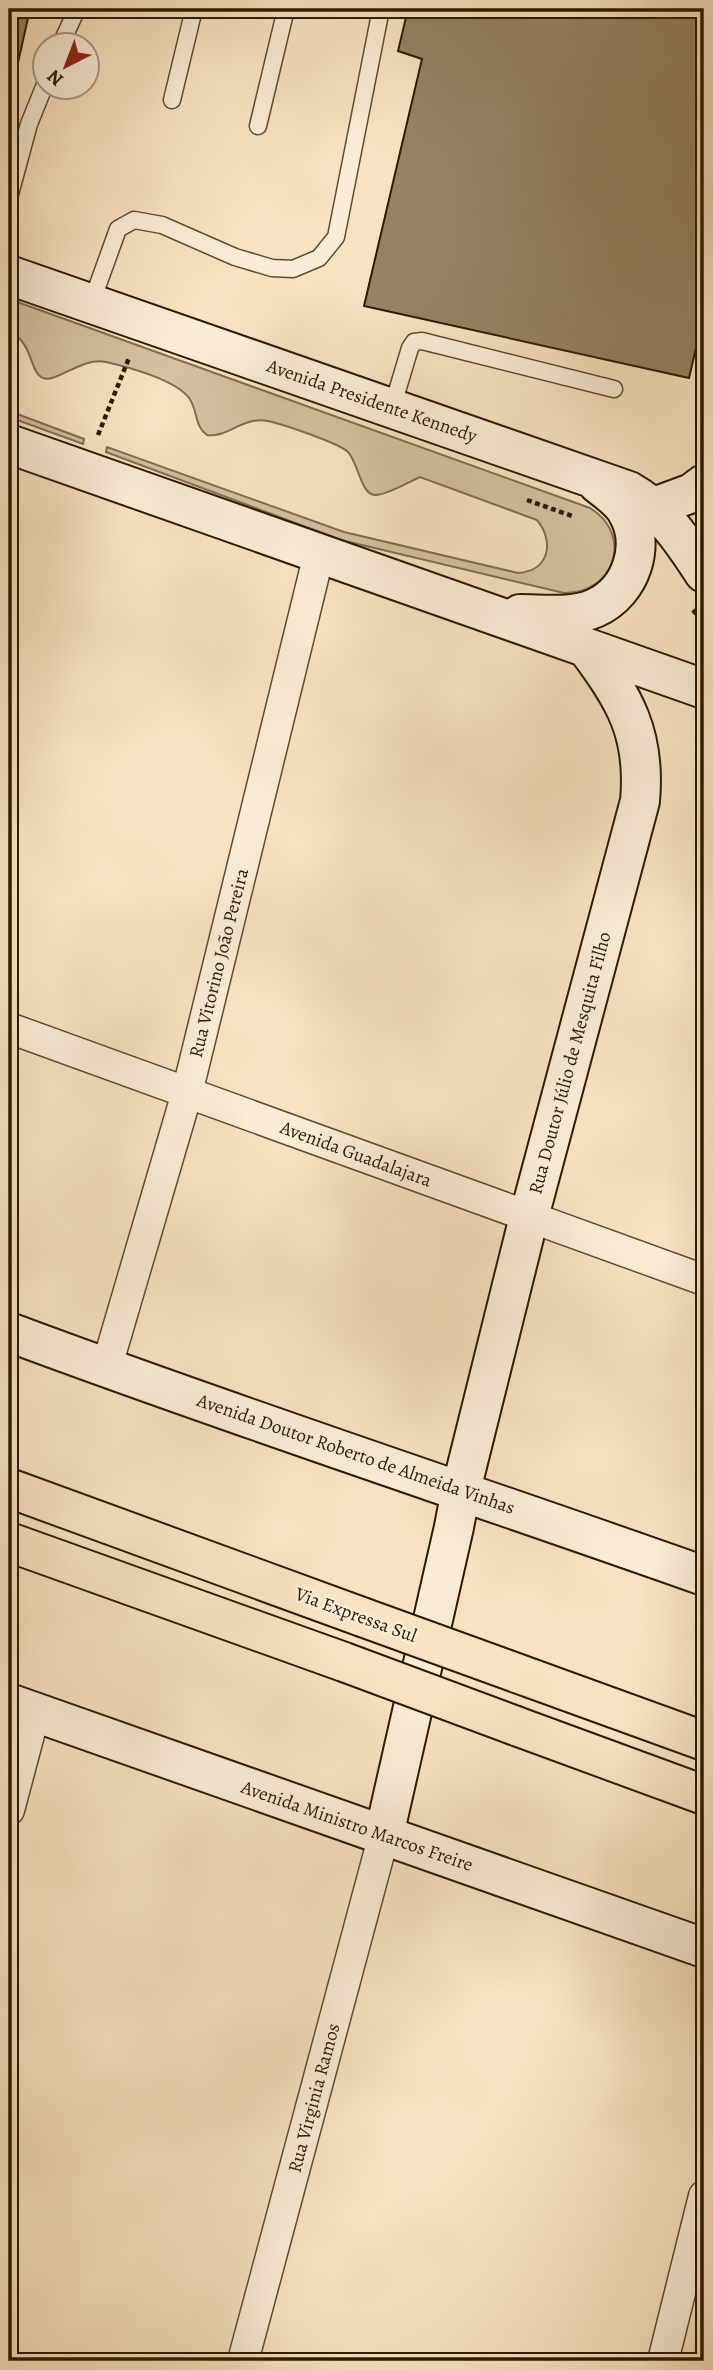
<svg xmlns="http://www.w3.org/2000/svg" width="713" height="2370" font-family="Alegreya,serif">
<rect width="100%" height="100%" fill="#f9e2c1"/>
<filter id="stains"><feTurbulence type="fractalNoise" baseFrequency=".00286" numOctaves="4"/><feColorMatrix values="0 0 0 0 .2 0 0 0 0 .09 0 0 0 0 .02 0 0 0 .5 -.17"/></filter>
<radialGradient id="worn" r=".72"><stop offset=".6" stop-color="#630" stop-opacity="0"/><stop offset="1" stop-color="#630" stop-opacity=".3"/></radialGradient>
<path fill="#d6c0a0" stroke="#816d50" stroke-width="2" d="M9,299l581,209c44,27 25,86 -26,85l-223,-53 -235,-88 1,-5 237,85 174,41c31,-2 37,-31 19,-53l-117,-43c-11,5 -35,19 -45,18 -14,0 -17,-33 -27,-43 -9,-9 -66,-28 -80,-31 -25,-5 -40,17 -61,14 -13,-9 -9,-25 -18,-37 -13,-18 -61,-31 -83,-36 -24,-6 -52,24 -65,15 -12,-8 -7,-32 -32,-47z
M9,411l75,28 -1,5 -74,-27z"/>
<path fill="#978264" stroke="#2c1a00" stroke-width="2" d="M9,9h21l-21,94z
M408,9h296v305l-15,64 -325,-72 58,-247 -24,-8z"/>
<g fill="none" stroke-linecap="round" stroke-linejoin="round">
<defs>
<path id="lane" d="M60,46l17,-37
M172,100l22,-91
M258,126l28,-117
M9,198l20,-74 17,-42
M91,304l27,-75 16,-9 28,5 73,32 37,11 21,1 26,-11 17,-21 45,-228
M392,408l18,-60 4,-6 8,-1 192,48"/>
<path id="street" d="M9,1028l695,252
M106,1369l81,-276 132,-539
M9,1810l26,-98
M243,2361l141,-526
M663,2361l41,-165"/>
<path id="secondary" d="M9,275l620,216c34,19 54,50 75,82
M9,444l695,245
M654,507l38,-14 12,-9
M520,614c24,0 53,4 75,-6 37,-17 52,-64 31,-98 -7,-11 -18,-18 -28,-26
M9,1332c230,86 464,162 695,244
M9,1703l695,245
M384,1835l70,-308 7,-37 68,-273 111,-416c6,-67 -15,-102 -54,-154"/>
<path id="highway" d="M9,1488l353,129
M9,1542l335,120
M533,1679l171,62
M516,1726l188,69"/>
</defs>
<use href="#lane" stroke="#5f4c30" stroke-width="19"/>
<use href="#street" stroke="#5f4c30" stroke-width="33"/>
<use href="#secondary" stroke="#2c1a00" stroke-width="42"/>
<use href="#highway" stroke="#2c1a00" stroke-width="42"/>
<path stroke="#2c1a00" stroke-width="4.5" stroke-dasharray="5 3.5" stroke-linecap="butt" d="M98,435l31,-77
M527,500l48,17
M693,610l11,14"/>
<use href="#lane" stroke="#fbecd7" stroke-width="16"/>
<use href="#street" stroke="#fbecd7" stroke-width="30"/>
<use href="#secondary" stroke="#fbecd7" stroke-width="38"/>
<use href="#highway" stroke="#f9e2c1" stroke-width="38"/>
<defs>
<path id="highway-bridge" d="M362,1617l171,62
M344,1662l172,64"/>
</defs>
<use href="#highway-bridge" stroke="#2c1a00" stroke-width="42" stroke-linecap="butt"/>
<use href="#highway-bridge" stroke="#f9e2c1" stroke-width="38"/>
</g>
<g text-anchor="middle" dominant-baseline="central" stroke-width="5" stroke-linejoin="round" paint-order="stroke">
<g font-size="19" fill="#2c1a00" stroke="#fbecd7">
<text transform="translate(372 401) rotate(19)">Avenida Presidente Kennedy</text>
<text transform="translate(219 963) rotate(-76)">Rua Vitorino João Pereira</text>
<text transform="translate(570 1063) rotate(-75)">Rua Doutor Júlio de Mesquita Filho</text>
<text transform="translate(356 1154) rotate(20)">Avenida Guadalajara</text>
<text transform="translate(356 1454) rotate(19)">Avenida Doutor Roberto de Almeida Vinhas</text>
<text transform="translate(356 1615) rotate(20)">Via Expressa Sul</text>
<text transform="translate(357 1826) rotate(19)">Avenida Ministro Marcos Freire</text>
<text transform="translate(314 2098) rotate(-75)">Rua Virginia Ramos</text>
</g>
</g>
<rect width="713" height="2370" fill="none" stroke="#f9e2c1" stroke-width="35"/>
<rect x="10" y="10" width="692" height="2349" fill="none" stroke="#2c1a00" stroke-width="3.5"/>
<rect x="18" y="18" width="678" height="2335" fill="none" stroke="#2c1a00" stroke-width="2"/>
<g transform="translate(66 66) rotate(222)"><circle r="33" fill="#fbecd7" stroke="#a89881" stroke-width="2"/>
<path d="M0-5L12 26L0 18L-12 26Z" fill="#8f2418"/>
<text y="-10" font-size="19" font-weight="bold" text-anchor="middle" fill="#2c1a00">N</text>
</g>
<rect width="100%" height="100%" filter="url(#stains)"/>
<rect width="100%" height="100%" fill="url(#worn)"/>
</svg>
